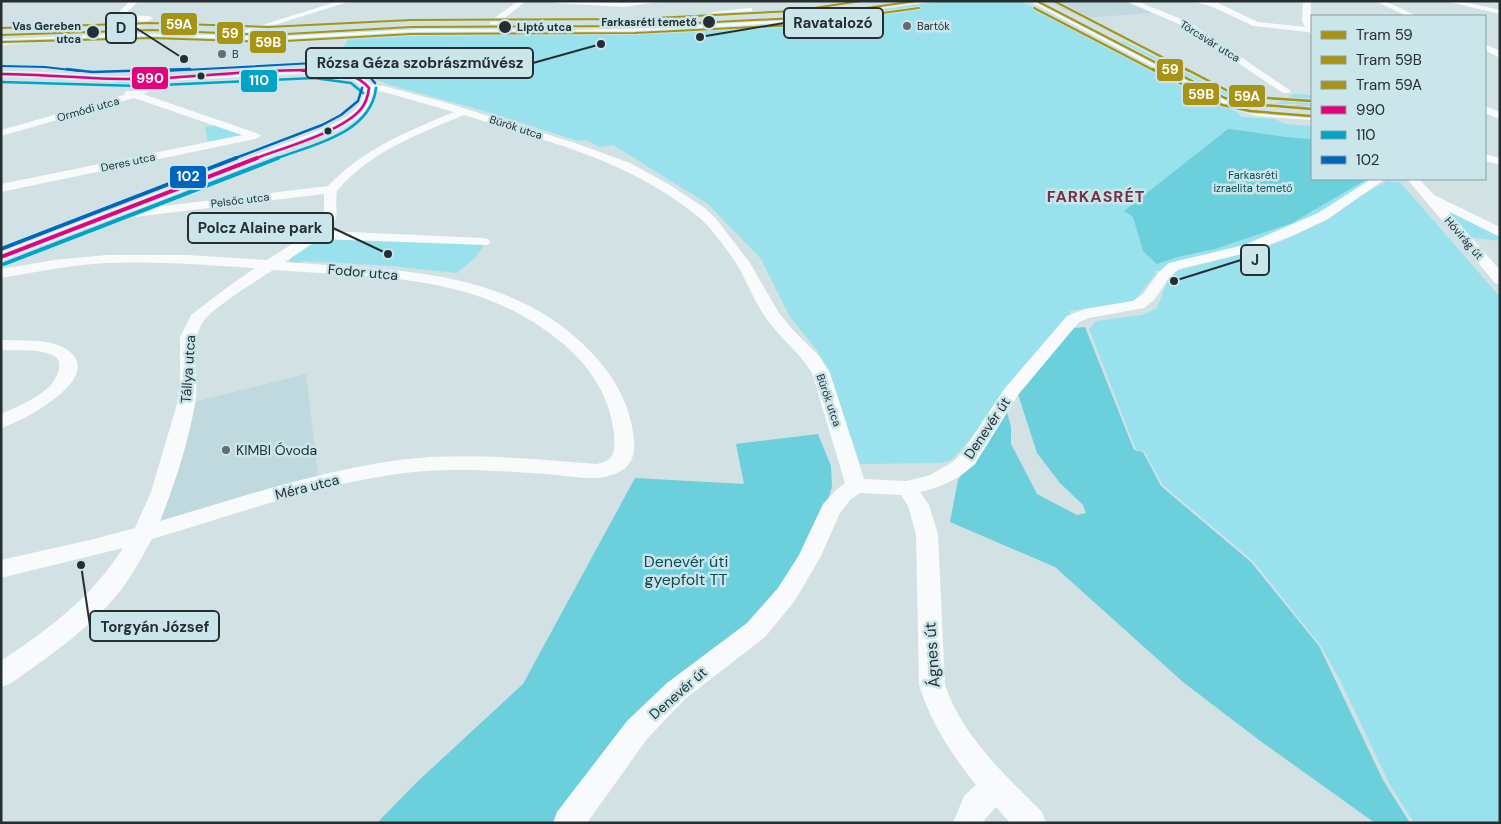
<svg xmlns="http://www.w3.org/2000/svg" width="1501" height="824" font-family="'DM Sans',sans-serif">
<rect width="100%" height="100%" fill="#d2e1e3"/>
<path fill="#bfd9de" d="M1047,1h76l29,12 -70,5z
M306,374l13,109 -176,52 43,-131z"/>
<path fill="#99e2ed" d="M1018,1l24,9 195,102 4,5 34,2 10,5 27,2v53h64l-55,35 -59,27 -93,25 -10,5h-5l2,3 -22,27 -64,10 1,5 -110,134 -10,10 -9,3 -82,1 -32,-95 -12,-20 -26,-32 -29,-58 -53,-55 -95,-59 -13,2 -14,-7 -8,1 -101,-32 -87,-24 -27,-11 -33,-6 19,-30 69,-4h160l105,-3 92,-7 162,-22z
M1119,41l6,1 111,56 -8,-2z
M172,79l-39,17 2,-5 -10,-6 -9,2 -6,-3 8,-4z
M1294,94l18,1v9h-47l14,-1z
M217,125l29,11 -38,8 -3,-17z
M1387,181l13,1 100,115v526h-86l-24,-38 -49,-103 -20,-36 -68,-85 -90,-76 -19,-34 -8,-1 -47,-121 7,-8 46,-6 15,-7 12,-31 7,-6 78,-20 28,-10 43,-20 28,-21z
M1445,212l16,2 39,20v7l-34,-4z
M325,238l159,7 -9,13 -18,15 -66,-7 -86,-5 -9,2 -7,-1c4,-9 25,-22 36,-24z"/>
<path fill="#6ccfdc" d="M1228,129c28,3 56,9 84,10v40h55l-75,44 -77,26 -38,8 -20,7 -14,-13 -10,-34 -9,-6z
M1085,327l49,123 9,2 18,34 90,76 68,84 64,134 27,43h-35l-116,-83 -76,-58 -128,-115 -105,-45 8,-42 48,-72 5,19v17l26,50 40,21 9,-2 -3,-8 -23,-22 -23,-30 -20,-62 57,-63z
M818,434l13,32 1,21 -23,71 -23,37 -110,96 -108,132h-191l40,-41 106,-98 112,-206 109,6 -8,-40z"/>
<g fill="none" stroke-linecap="round" stroke-linejoin="round">
<path fill="#f8fafb" fill-rule="evenodd" d="M130,1h8l-13,14 24,1 4,2 -25,16 158,2 138,-7 151,1 97,-3 129,-10 111,-16h21l-132,20 -129,10 -97,3 -151,-1 -138,9 -160,-4 -125,7v-6l116,-5v-3l8,-2 15,-9 -22,-1 -4,-2z
M339,1h12l-108,34 -7,-2z
M518,1h8l-30,24h-6v-4z
M554,1l70,2 42,-2 -42,6 -67,-4z
M1029,1h9l205,105 14,4 55,4v6l-55,-4 -22,-6z
M1126,1h10l53,21 102,69 -2,2h-6l-100,-67z
M1192,1l26,2 40,19 47,5 -3,-6 1,-20h8c-1,12 1,22 1,33l-4,-2 -55,-6 -40,-19z
M1375,1h10l32,15h-10z
M1445,1h15l40,9v4z
M749,8h3v4l-39,4 -4,-2 4,-2z
M1485,44l15,7v7l-15,-8z
M314,67l43,7 15,11 12,1 60,16 131,41 55,20 40,22 36,24 11,11 33,43 29,50 13,16 27,27 11,17 34,106 43,2 23,-6 21,-12 10,-9 44,-66 62,-72 18,-7 48,-8 10,-7 16,-22 10,-9 75,-18 74,-32 53,-34h14l-57,40 -34,16 -40,16 -75,18 -10,9 -15,22 -10,8 -55,10 -10,4 -61,73 -43,69c-16,15 -33,23 -55,28l9,13 9,29 7,151c18,52 59,89 97,127l4,11h-36l-14,-16 -10,11 -3,5h-30l11,-27 12,-11c-25,-31 -45,-62 -57,-100l-3,-151 -8,-28 -7,-11 -41,-2 -10,7 -10,13 -20,45 -26,44 -29,35 -80,62 -38,40 -60,84h-34l4,-11 70,-91 40,-38 80,-60 31,-35 21,-33 24,-51 13,-14 9,-7 -33,-110c-12,-20 -32,-35 -46,-55 -11,-15 -18,-34 -27,-50 -9,-15 -21,-30 -32,-43 -10,-10 -21,-18 -33,-26 -62,-43 -138,-61 -210,-84 -45,19 -95,37 -127,76 -3,18 5,24 -9,40l155,7 5,1 2,3 -2,3 -169,-6 -34,23c104,8 218,5 299,83 27,26 46,56 50,94 1,11 0,22 -10,30 -6,5 -18,8 -26,9 -17,1 -35,-3 -52,-4 -29,-2 -57,-4 -86,-4 -99,-2 -213,41 -308,69 -9,16 -18,33 -28,47 -30,40 -73,69 -114,98l-9,3v-26c49,-33 90,-63 122,-113l-122,30v-18l93,-21 41,-11 16,-36 26,-88 3,-25v-42l11,-22 38,-29 26,-18c-49,-3 -99,-7 -148,-5 -36,2 -71,9 -106,15v-9l53,-9 52,-5h81l80,5 44,-28 10,-10 3,-8v-20l-189,23 -5,-1 -1,-4 -128,49v-9l327,-125c17,-9 36,-18 36,-39l-13,-10 -37,-5 -150,8 3,2 -2,2 -22,9 116,40 2,2 -6,3 -254,53v-8l241,-49 -108,-37 -133,38v-6l123,-35 2,-4h7l26,-10c-53,3 -105,-4 -158,-4v-6c46,0 92,6 138,5 58,-1 117,-6 175,-9zM374,91l10,1 70,20c-46,19 -91,37 -126,74l-190,23 197,-78c16,-8 39,-19 39,-40zM273,270c104,8 203,2 288,72 29,24 49,54 53,92 1,17 1,27 -18,30 -65,-5 -132,-12 -197,-4 -81,11 -161,38 -239,61 15,-37 28,-78 35,-117 5,-27 -7,-58 8,-82 9,-14 55,-42 70,-52z
M1485,106l15,6v7l-15,-6z
M1485,154l15,4v7l-15,-4z
M1407,179h12l15,16 66,32v10l-52,-26 52,59v14l-5,-1z
M1,340c20,1 47,-2 65,9 43,27 -44,73 -65,79v-14c19,-9 56,-22 58,-47 1,-6 -2,-10 -7,-12 -14,-7 -36,-4 -51,-5z"/>
<path stroke="#babebe" stroke-width="1" d="M1246,102l29,4
M1277,106l35,-1"/>
<defs>
<path id="bus-1-far2" d="M302,71h16"/>
<path id="bus-1-far1" d="M1,74c46,0 91,6 137,5 57,-1 118,-10 175,-9 19,0 44,3 56,18
M254,159c28,-11 88,-27 107,-50 5,-6 7,-13 8,-21"/>
<path id="bus-1" d="M1,257l256,-99"/>
<path id="bus-2-far1" d="M1,82l138,4 175,-8 37,5 12,10
M275,159c36,-14 96,-25 101,-71"/>
<path id="bus-2" d="M4,264l274,-106"/>
<path id="bus-3-far2" d="M1,66l44,1 34,4
M166,71l148,-8 46,8"/>
<path id="bus-3-far1" d="M67,69l25,3 98,-3
M358,69l11,7 6,7
M233,159l89,-34 19,-10 17,-14 4,-13"/>
<path id="bus-3" d="M1,249l235,-91"/>
</defs>
<use href="#bus-1-far2" stroke="#cae6eb" stroke-width="4"/>
<use href="#bus-1-far1" stroke="#cae6eb" stroke-width="4.5"/>
<use href="#bus-1" stroke="#cae6eb" stroke-width="6"/>
<use href="#bus-2-far1" stroke="#cae6eb" stroke-width="4.5"/>
<use href="#bus-2" stroke="#cae6eb" stroke-width="6"/>
<use href="#bus-3-far2" stroke="#cae6eb" stroke-width="4"/>
<use href="#bus-3-far1" stroke="#cae6eb" stroke-width="4.5"/>
<use href="#bus-3" stroke="#cae6eb" stroke-width="6"/>
<use href="#bus-1-far2" stroke="#e5007d" stroke-width="2"/>
<use href="#bus-1-far1" stroke="#e5007d" stroke-width="2.5"/>
<use href="#bus-1" stroke="#e5007d" stroke-width="4"/>
<use href="#bus-2-far1" stroke="#02a3c6" stroke-width="2.5"/>
<use href="#bus-2" stroke="#02a3c6" stroke-width="4"/>
<use href="#bus-3-far2" stroke="#0065bd" stroke-width="2"/>
<use href="#bus-3-far1" stroke="#0065bd" stroke-width="2.5"/>
<use href="#bus-3" stroke="#0065bd" stroke-width="4"/>
<defs>
<path id="tram-1-far1" d="M1037,1l135,70
M1,35l150,-5 117,5 143,-8 224,-1 160,-8 121,-17"/>
<path id="tram-1" d="M1169,69l56,29 26,6 61,5"/>
<path id="tram-2-far1" d="M1034,8l121,63
M1,42l150,-4 117,4 143,-8 224,-1 160,-8 124,-17"/>
<path id="tram-2" d="M1153,69l69,36 28,6 61,5"/>
<path id="tram-3-far1" d="M1054,1l135,70
M1,28l150,-5 117,4 143,-7 224,-1 159,-8 67,-10"/>
<path id="tram-3" d="M1186,69l42,22 24,6 60,4"/>
</defs>
<use href="#tram-1-far1" stroke="#cae6eb" stroke-width="4"/>
<use href="#tram-1" stroke="#cae6eb" stroke-width="4.5"/>
<use href="#tram-2-far1" stroke="#cae6eb" stroke-width="4"/>
<use href="#tram-2" stroke="#cae6eb" stroke-width="4.5"/>
<use href="#tram-3-far1" stroke="#cae6eb" stroke-width="4"/>
<use href="#tram-3" stroke="#cae6eb" stroke-width="4.5"/>
<use href="#tram-1-far1" stroke="#a89414" stroke-width="2"/>
<use href="#tram-1" stroke="#a89414" stroke-width="2.5"/>
<use href="#tram-2-far1" stroke="#a89414" stroke-width="2"/>
<use href="#tram-2" stroke="#a89414" stroke-width="2.5"/>
<use href="#tram-3-far1" stroke="#a89414" stroke-width="2"/>
<use href="#tram-3" stroke="#a89414" stroke-width="2.5"/>
</g>
<g fill="#252f31" stroke="#cae6eb" stroke-width="2">
<circle cx="709" cy="22" r="7"/>
<circle cx="505" cy="27" r="7"/>
<circle cx="93" cy="32" r="7"/>
<circle cx="201" cy="76" r="4.5"/>
<circle cx="328" cy="131" r="4.5"/>
</g>
<g fill="#626d6f" stroke="#cae6eb" stroke-width="2">
<circle cx="907" cy="26" r="5"/>
<circle cx="222" cy="54" r="5"/>
<circle cx="226" cy="450" r="5"/>
</g>
<g text-anchor="middle" dominant-baseline="central" stroke-width="5" stroke-linejoin="round" paint-order="stroke">
<g font-size="11" font-weight="bold" fill="#252f31" stroke="#cae6eb" text-anchor="end">
<text x="697" y="22">Farkasréti temető</text>
<text x="81" y="26">Vas Gereben<tspan x="81" dy="13">utca</tspan></text>
<text x="517" y="27" text-anchor="start">Liptó utca</text>
</g>
<g font-size="11" fill="#252f31" stroke="#cae6eb" text-anchor="start">
<text x="917" y="26">Bartók</text>
<text x="232" y="54">B</text>
</g>
<g font-size="11" fill="#252f31" stroke="#cae6eb">
<text transform="translate(1210 41) rotate(32)">Törcsvár utca</text>
<text transform="translate(88 109) rotate(-16)">Ormódi utca</text>
<text transform="translate(516 127) rotate(18)">Bürök utca</text>
<text transform="translate(128 162) rotate(-12)">Deres utca</text>
<text transform="translate(240 200) rotate(-7)">Pelsőc utca</text>
<text transform="translate(1464 238) rotate(49)">Hóvirág út</text>
<text transform="translate(829 400) rotate(71)">Bürök utca</text>
</g>
<g font-size="11" fill="#0b4c55" stroke="#cae6eb">
<text x="1253" y="175">Farkasréti<tspan x="1253" dy="13">izraelita temető</tspan></text>
</g>
<g font-size="14" fill="#252f31" stroke="#cae6eb">
<text transform="translate(363 272) rotate(5)">Fodor utca</text>
<text transform="translate(188 369) rotate(-86)">Tállya utca</text>
<text transform="translate(987 428) rotate(-56)">Denevér út</text>
<text transform="translate(307 487) rotate(-14)">Méra utca</text>
<text transform="translate(678 693) rotate(-41)">Denevér út</text>
</g>
<g font-size="14" fill="#252f31" stroke="#cae6eb" text-anchor="start">
<text x="236" y="450">KIMBI Óvoda</text>
</g>
<g font-size="16" font-weight="bold" letter-spacing="1" fill="#75314a" stroke="#cae6eb">
<text x="1096" y="196">FARKASRÉT</text>
</g>
<g font-size="16" fill="#0b4c55" stroke="#cae6eb">
<text x="686" y="561">Denevér úti<tspan x="686" dy="18">gyepfolt TT</tspan></text>
</g>
<g font-size="16" fill="#252f31" stroke="#cae6eb">
<text transform="translate(932 655) rotate(-94)">Ágnes út</text>
</g>
</g>
<path fill="none" stroke="#252f31" stroke-width="2" d="M700 37L784 23M184 59L136 28M601 44L533 63M388 254L333 228M1174 281L1241 260M81 565L90 626"/>
<g fill="#252f31" stroke="#cae6eb" stroke-width="2">
<circle cx="700" cy="37" r="5"/>
<circle cx="184" cy="59" r="5"/>
<circle cx="601" cy="44" r="5"/>
<circle cx="388" cy="254" r="5"/>
<circle cx="1174" cy="281" r="5"/>
<circle cx="81" cy="565" r="5"/>
</g>
<g fill="#cae6eb" stroke="#252f31" stroke-width="2">
<rect x="784" y="8" width="99" height="30" rx="5"/>
<rect x="106" y="13" width="30" height="30" rx="5"/>
<rect x="306" y="48" width="227" height="30" rx="5"/>
<rect x="188" y="213" width="145" height="30" rx="5"/>
<rect x="1241" y="245" width="28" height="30" rx="5"/>
<rect x="90" y="611" width="129" height="30" rx="5"/>
</g>
<g font-size="15" text-anchor="middle" font-weight="bold" fill="#252f31">
<text x="833" y="28">Ravatalozó</text>
<text x="121" y="33">D</text>
<text x="420" y="68">Rózsa Géza szobrászművész</text>
<text x="260" y="233">Polcz Alaine park</text>
<text x="1255" y="265">J</text>
<text x="155" y="632">Torgyán József</text>
</g>
<g stroke="#cae6eb" stroke-width="2">
<rect x="160" y="12" width="38" height="24" rx="5" fill="#a89414"/>
<rect x="216" y="21" width="28" height="24" rx="5" fill="#a89414"/>
<rect x="249" y="30" width="38" height="24" rx="5" fill="#a89414"/>
<rect x="1156" y="58" width="28" height="24" rx="5" fill="#a89414"/>
<rect x="131" y="66" width="38" height="24" rx="5" fill="#e5007d"/>
<rect x="240" y="69" width="38" height="24" rx="5" fill="#02a3c6"/>
<rect x="1182" y="82" width="38" height="24" rx="5" fill="#a89414"/>
<rect x="1228" y="84" width="38" height="24" rx="5" fill="#a89414"/>
<rect x="169" y="165" width="38" height="24" rx="5" fill="#0065bd"/>
</g>
<g font-size="14" text-anchor="middle" font-weight="bold" fill="#fff">
<text x="179" y="29">59A</text>
<text x="230" y="38">59</text>
<text x="268" y="47">59B</text>
<text x="1170" y="74">59</text>
<text x="150" y="83">990</text>
<text x="259" y="85">110</text>
<text x="1201" y="99">59B</text>
<text x="1247" y="101">59A</text>
<text x="188" y="181">102</text>
</g>
<rect width="1501" height="824" fill="none" stroke="#252f31" stroke-width="5"/>
<rect x="1311" y="15" width="175" height="165" fill="#cae6eb" stroke="#889da1"/>
<rect x="1321" y="31" width="25" height="8" fill="#a89414" stroke="#889da1"/>
<text x="1356" y="40" font-size="15" fill="#252f31">Tram 59</text>
<rect x="1321" y="56" width="25" height="8" fill="#a89414" stroke="#889da1"/>
<text x="1356" y="65" font-size="15" fill="#252f31">Tram 59B</text>
<rect x="1321" y="81" width="25" height="8" fill="#a89414" stroke="#889da1"/>
<text x="1356" y="90" font-size="15" fill="#252f31">Tram 59A</text>
<rect x="1321" y="106" width="25" height="8" fill="#e5007d" stroke="#889da1"/>
<text x="1356" y="115" font-size="15" fill="#252f31">990</text>
<rect x="1321" y="131" width="25" height="8" fill="#02a3c6" stroke="#889da1"/>
<text x="1356" y="140" font-size="15" fill="#252f31">110</text>
<rect x="1321" y="156" width="25" height="8" fill="#0065bd" stroke="#889da1"/>
<text x="1356" y="165" font-size="15" fill="#252f31">102</text>
</svg>
